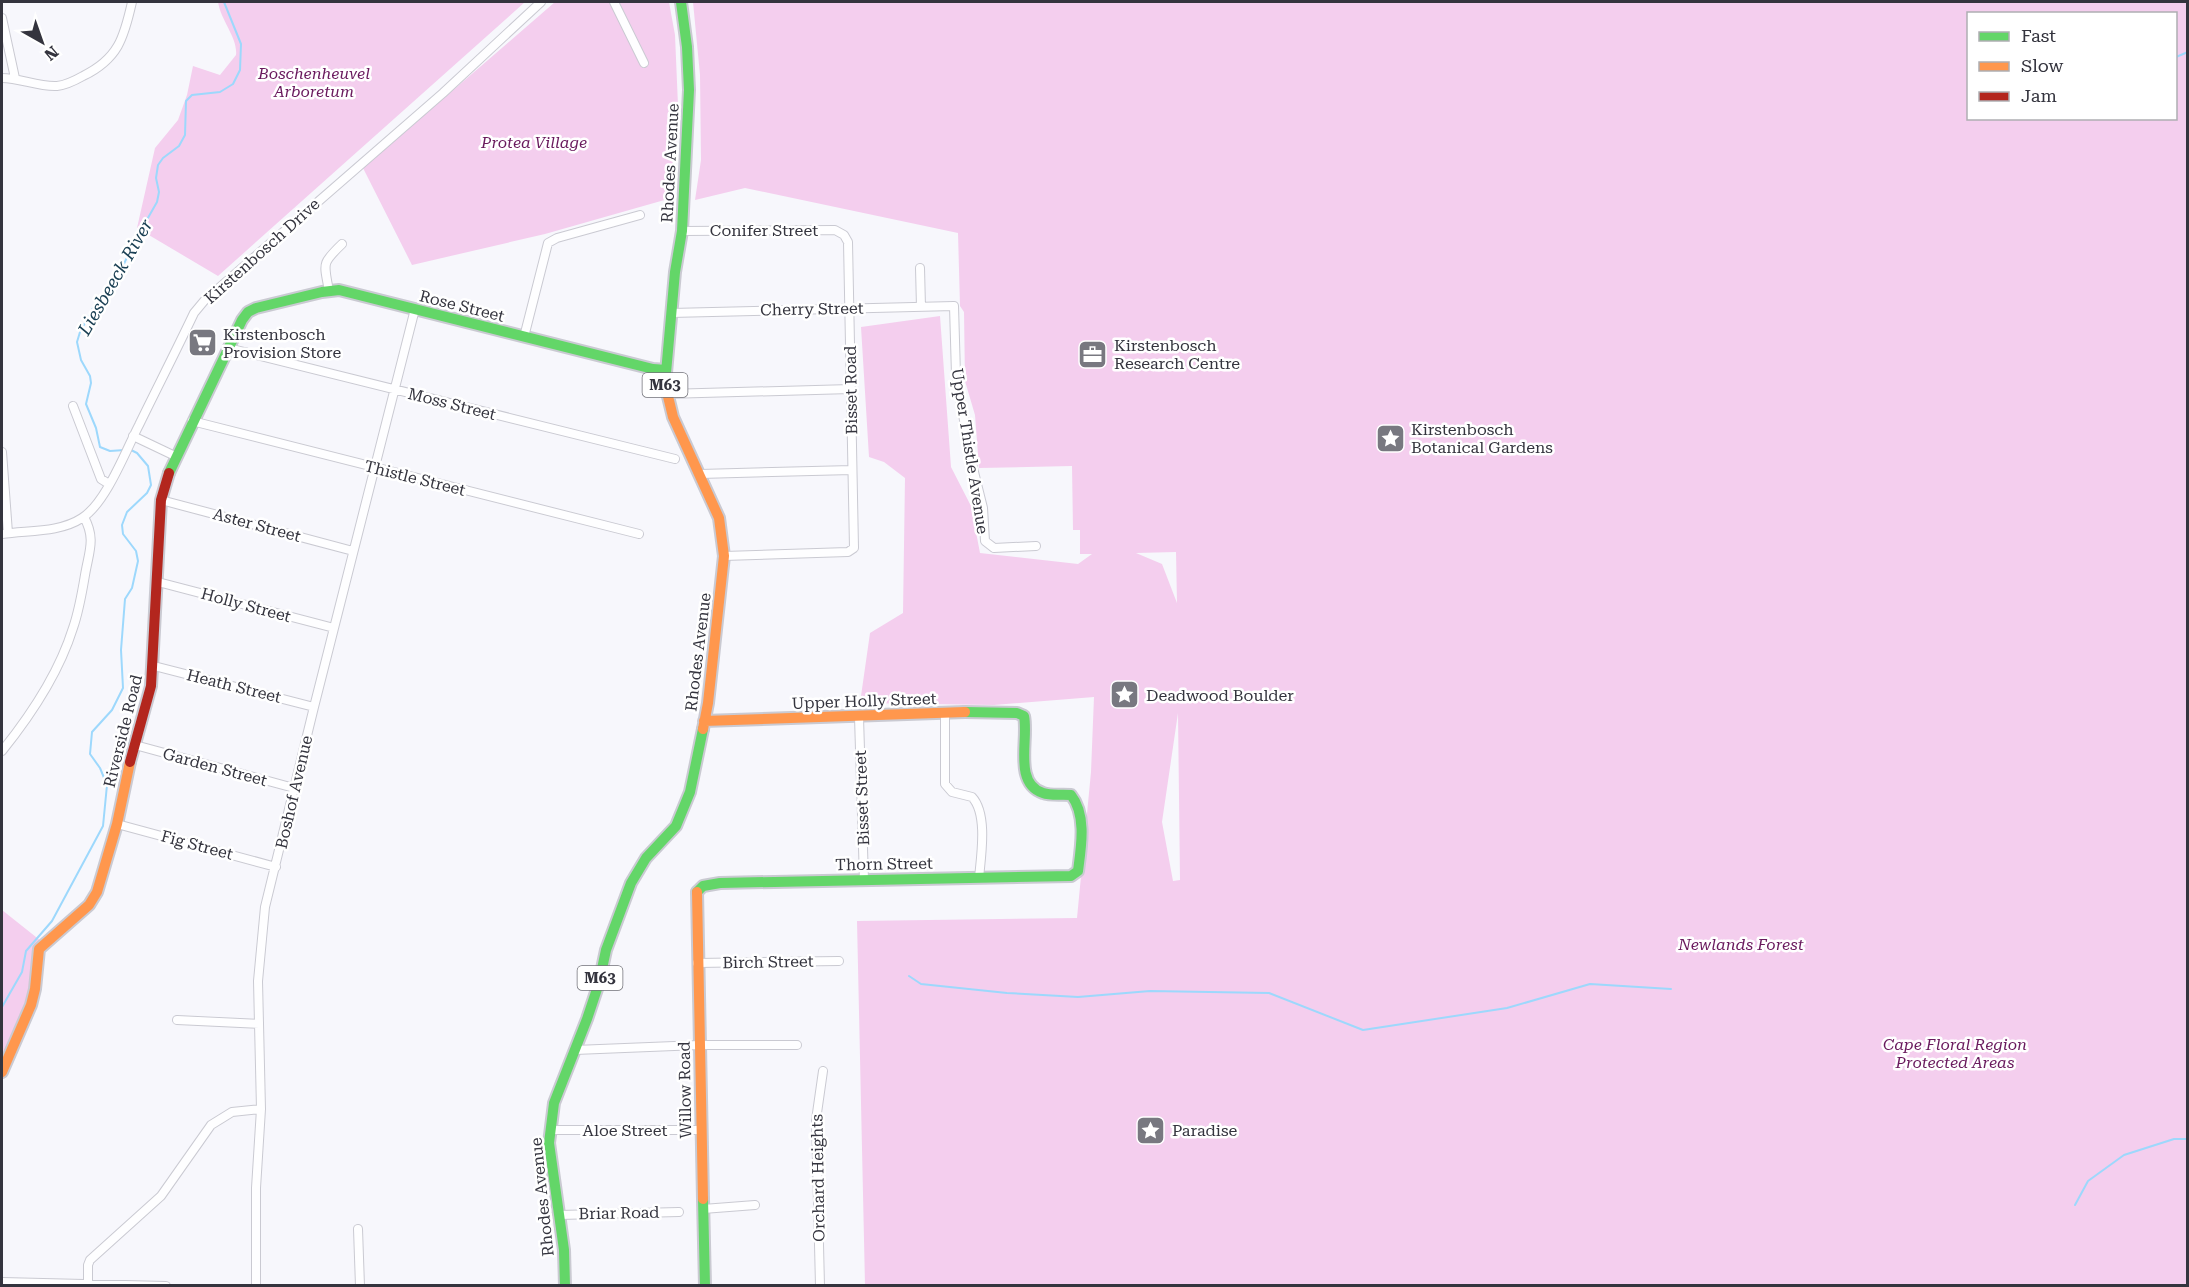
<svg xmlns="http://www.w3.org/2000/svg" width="2189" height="1287" font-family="'Roboto Serif',serif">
<rect width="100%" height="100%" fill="#f7f7fc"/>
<path fill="#f4ceee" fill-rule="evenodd" d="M218,2h307l-307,274 -81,-48 18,-80 23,-28 9,-25 6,-29 27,9 16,-20c2,-17 -15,-34 -18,-53z
M555,2h114l6,33 4,94 -11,70 -123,35 -133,31 -49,-97z
M693,2h1494v1283h-1322l-8,-364 220,-3 14,-146 3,-75 -100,8 -134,-2 10,-70 33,-20 2,-135 -21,-16 -15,-5 -8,-130 79,-11 11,151 20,39 9,47 98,11 14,-10h-12v-24h-7l-1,-64 -93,2 -4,-53 -10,-34 -1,-69 -4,-6 -2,-73 -213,-45 -50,12 6,-40 -1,-85zM1968,14h208v104h-208zM1176,552l1,51 -15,-39 -26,-11zM1178,713l2,167 -7,1 -11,-59z
M2,910l39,31 -6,42 -10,33 -23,50z"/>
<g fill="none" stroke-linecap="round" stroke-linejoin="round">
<path stroke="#9dd8fc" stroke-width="2" d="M2176,57l12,-5
M125,450l-15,1 -10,-4 -4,-19 -10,-24 5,-21 -1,-7 -9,-16 -4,-18 3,-10 18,-33 17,-15 17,-38 25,-44 2,-10 -3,-14 2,-13 5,-7 16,-12 6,-11 1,-34 6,-6 28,-3 13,-8 7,-14 1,-26 -17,-42
M909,976l12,8 86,9 71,4 72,-6 119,2 94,37 144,-22 83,-24 81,5
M2,1007l20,-35 4,-21 26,-30 51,-95 4,-41 -7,-17 -10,-14 2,-22 20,-22 11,-22 -2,-38 4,-51 7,-11 6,-27 -2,-10 -13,-17 -1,-9 5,-13 20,-19 4,-8 -3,-19 -11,-13 -6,-3
M2075,1205l13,-24 36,-26 50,-16h14"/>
<defs>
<path id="street" d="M614,2l30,61
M2,18l13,60
M2,78c18,0 36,9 55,8 9,-1 19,-6 26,-10 35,-17 41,-38 49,-74
M682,231l153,-1 9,5 4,7 6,306 -6,4 -124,4
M920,268l1,39
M329,291c-5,-28 -8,-27 13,-47
M671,313l283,-7 2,69 15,85 12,48 2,33 9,7 42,-2
M524,337l24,-94 9,-5 83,-23
M228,348l447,111
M666,394l185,-5
M73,406l28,73 8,5
M192,421l447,113
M133,436l42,20
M2,452l6,81
M700,474l152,-4
M161,500l192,51
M2,534c26,-4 57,-1 80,-16 24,-15 44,-68 57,-93 18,-37 37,-74 55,-112l10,-12 239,-208 98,-91
M158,582l176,46
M154,666l160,41
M945,712v72l7,8 20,5c16,17 9,59 7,81
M859,717l5,163
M135,745l159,43
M2,751c29,-36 57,-78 71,-123 6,-17 9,-35 12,-53 4,-24 11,-36 -1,-58
M117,824l159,43
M697,963l142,-2
M177,1020l82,4
M575,1050l124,-5h98
M550,1130h150
M703,1209l52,-4
M559,1215l120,-3
M358,1229l2,57
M2,1282l164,4
M88,1286v-21l2,-5 71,-64 50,-71 21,-13 29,-3
M256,1286v-98l5,-79 -3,-128 7,-74 49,-200 101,-398
M820,1286l-4,-166 7,-49"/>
<path id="fast" d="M665,384l10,-112 7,-41 7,-141 -2,-43 -6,-45
M169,473l73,-153 6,-8 8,-4 66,-16 17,-2 314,79 13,1
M697,892l6,-6 17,-3 351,-7 7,-5c3,-23 9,-56 -7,-76 -9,-1 -20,1 -28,-2 -30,-10 -14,-54 -19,-77l-7,-3 -52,-1
M703,1199l2,87
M565,1286l-1,-36 -15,-107 5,-40 33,-84 12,-36 7,-33 25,-67 15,-25 30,-32 14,-34 13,-63"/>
<path id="slow" d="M665,384l8,33 46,101 5,38 -16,147 -5,26
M704,721l261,-9
M697,892l6,307
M2,1072l29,-67 4,-16 4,-40 50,-44 8,-13 20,-68 13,-62"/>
<path id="jam" d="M130,762l21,-76 10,-186 8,-27"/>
</defs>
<use href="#street" stroke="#cacad2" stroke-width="10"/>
<use href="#fast" stroke="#cacad2" stroke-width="14"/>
<use href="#slow" stroke="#cacad2" stroke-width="14"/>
<use href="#jam" stroke="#cacad2" stroke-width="14"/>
<use href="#street" stroke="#fefeff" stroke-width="8"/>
<use href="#fast" stroke="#63d668" stroke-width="10"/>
<use href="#slow" stroke="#ff974d" stroke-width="10"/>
<use href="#jam" stroke="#b3261e" stroke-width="10"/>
</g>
<defs>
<symbol id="supermarket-square" viewBox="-11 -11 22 22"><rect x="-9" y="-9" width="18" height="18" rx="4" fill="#787880" stroke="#fff"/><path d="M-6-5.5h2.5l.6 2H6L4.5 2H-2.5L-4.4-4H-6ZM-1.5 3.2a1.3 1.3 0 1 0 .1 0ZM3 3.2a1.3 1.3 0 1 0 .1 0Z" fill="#fff"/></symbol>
<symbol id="office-square" viewBox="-11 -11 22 22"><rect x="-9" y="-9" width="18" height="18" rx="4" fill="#787880" stroke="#fff"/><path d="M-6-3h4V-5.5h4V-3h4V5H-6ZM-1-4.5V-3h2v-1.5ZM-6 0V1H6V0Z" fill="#fff"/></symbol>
<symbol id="sight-square" viewBox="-11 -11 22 22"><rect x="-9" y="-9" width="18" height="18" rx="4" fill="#787880" stroke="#fff"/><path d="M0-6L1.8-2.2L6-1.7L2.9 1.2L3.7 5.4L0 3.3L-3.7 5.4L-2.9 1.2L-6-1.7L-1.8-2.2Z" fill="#fff"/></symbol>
</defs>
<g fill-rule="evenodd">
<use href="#supermarket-square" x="186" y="326" width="33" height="33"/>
<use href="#office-square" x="1076" y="338" width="33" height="33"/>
<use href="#sight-square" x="1374" y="422" width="33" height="33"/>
<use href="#sight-square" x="1108" y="678" width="33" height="33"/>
<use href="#sight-square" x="1134" y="1114" width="33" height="33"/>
</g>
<g text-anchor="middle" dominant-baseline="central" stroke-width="5" stroke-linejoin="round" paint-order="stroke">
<g fill="#fff" stroke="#717178" stroke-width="1.5">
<rect x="642.5" y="373" width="45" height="24" rx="4.5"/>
<rect x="577.5" y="966" width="45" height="24" rx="4.5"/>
</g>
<g font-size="15" font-weight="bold" fill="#34343e">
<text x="665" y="385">M63</text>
<text x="600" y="978">M63</text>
</g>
<g font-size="16" font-style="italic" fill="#69195d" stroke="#fff">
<text x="314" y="73">Boschenheuvel<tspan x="314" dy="18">Arboretum</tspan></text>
<text x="534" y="142">Protea Village</text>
<text x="1741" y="944">Newlands Forest</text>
<text x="1955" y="1044">Cape Floral Region<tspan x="1955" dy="18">Protected Areas</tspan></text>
</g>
<g font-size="16" fill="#34343e" stroke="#fff">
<text transform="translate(670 163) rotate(-87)">Rhodes Avenue</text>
<text x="764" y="230">Conifer Street</text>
<text transform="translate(262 251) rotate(-42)">Kirstenbosch Drive</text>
<text transform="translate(462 306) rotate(14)">Rose Street</text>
<text transform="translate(812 309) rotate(-1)">Cherry Street</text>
<text transform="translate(851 390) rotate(-91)">Bisset Road</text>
<text transform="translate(452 404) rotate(14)">Moss Street</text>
<text transform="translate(970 451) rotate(81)">Upper Thistle Avenue</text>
<text transform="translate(415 478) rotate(14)">Thistle Street</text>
<text transform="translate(257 525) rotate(15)">Aster Street</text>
<text transform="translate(246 605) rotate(15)">Holly Street</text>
<text transform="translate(698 652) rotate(-83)">Rhodes Avenue</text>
<text transform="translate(234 686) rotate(14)">Heath Street</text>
<text transform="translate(864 701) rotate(-2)">Upper Holly Street</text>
<text transform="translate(123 731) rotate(-76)">Riverside Road</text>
<text transform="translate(215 767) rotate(15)">Garden Street</text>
<text transform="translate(294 792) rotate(-77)">Boshof Avenue</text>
<text transform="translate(862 798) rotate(-92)">Bisset Street</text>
<text transform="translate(197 845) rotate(15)">Fig Street</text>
<text transform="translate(884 864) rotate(-1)">Thorn Street</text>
<text transform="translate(768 962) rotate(-1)">Birch Street</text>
<text transform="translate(685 1090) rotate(-91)">Willow Road</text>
<text x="625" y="1130">Aloe Street</text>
<text transform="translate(818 1178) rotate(-91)">Orchard Heights</text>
<text transform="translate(542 1197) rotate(-96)">Rhodes Avenue</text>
<text transform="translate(619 1213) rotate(-1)">Briar Road</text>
</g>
<g font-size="16" fill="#34343e" stroke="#fff" text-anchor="start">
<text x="223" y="334">Kirstenbosch<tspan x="223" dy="18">Provision Store</tspan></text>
<text x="1114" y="345">Kirstenbosch<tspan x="1114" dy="18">Research Centre</tspan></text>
<text x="1411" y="429">Kirstenbosch<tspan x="1411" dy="18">Botanical Gardens</tspan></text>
<text x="1146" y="695">Deadwood Boulder</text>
<text x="1172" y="1130">Paradise</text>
</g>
<g font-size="18" font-style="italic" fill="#1b4054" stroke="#fff">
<text transform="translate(115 277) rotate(-60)">Liesbeeck River</text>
</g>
</g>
<rect width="2189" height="1287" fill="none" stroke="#34343e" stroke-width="6"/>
<rect x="1967" y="12" width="210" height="108" fill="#ffffff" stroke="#aeaeb2" stroke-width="1.5"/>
<rect x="1979" y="32" width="30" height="9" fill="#63d668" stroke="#aeaeb2" stroke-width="1.5"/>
<text x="2021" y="42" font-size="18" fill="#34343e">Fast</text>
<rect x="1979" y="62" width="30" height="9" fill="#ff974d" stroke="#aeaeb2" stroke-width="1.5"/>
<text x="2021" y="72" font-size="18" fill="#34343e">Slow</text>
<rect x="1979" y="92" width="30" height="9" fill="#b3261e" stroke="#aeaeb2" stroke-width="1.5"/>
<text x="2021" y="102" font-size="18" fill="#34343e">Jam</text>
<g transform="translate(42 42) rotate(140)" stroke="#ffffff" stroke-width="4.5" paint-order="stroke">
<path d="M0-4.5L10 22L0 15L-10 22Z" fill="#34343e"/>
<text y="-9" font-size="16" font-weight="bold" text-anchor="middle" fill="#34343e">N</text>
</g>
</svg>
